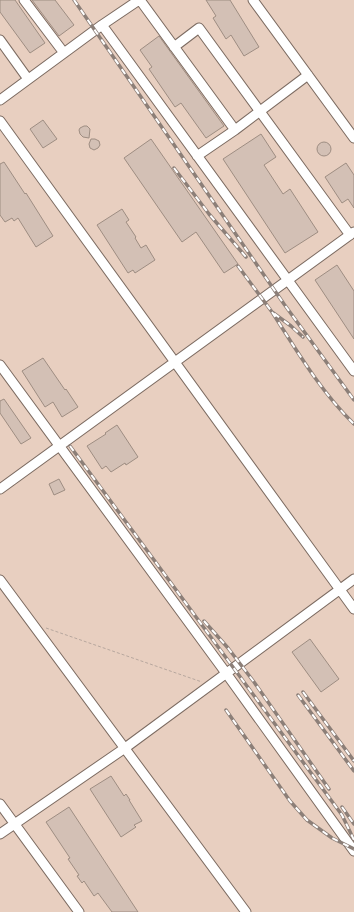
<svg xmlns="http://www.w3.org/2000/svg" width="354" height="912" font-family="Arial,sans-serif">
<rect width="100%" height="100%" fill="#efdcd0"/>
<path fill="#e8cfc0" d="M0,0h354v912h-354z"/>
<path fill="#d3c0b5" stroke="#9e8d82" d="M0,0h15l30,43 -15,10 -30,-41z
M32,0h23l19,25 -15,11z
M206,0h24l29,47 -15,9 -13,-21 -5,4 -13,-21 3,-2z
M159,36l65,90 -18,12 -25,-35 -6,4 -26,-38 3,-2 -12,-17z
M43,120l14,19 -14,9 -13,-19z
M84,126h3l3,3 -1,9 -6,-1 -3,-3 -1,-4 1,-2z
M261,134l15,23 -12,8 19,29 7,-5 28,43 -33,21 -62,-94z
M91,139h4l4,2 1,4 -2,3 -4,2 -4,-2 -1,-4z
M151,139l87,125 -14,9 -28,-41 -14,10 -58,-84z
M317 149a7 7 0 1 1 14 0a7 7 0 1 1-14 0Z
M4,162l21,32 1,-1 27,43 -17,11 -18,-29 -4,3 -2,-3 -7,4 -5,-7v-51z
M346,163l8,12v33l-6,-9 -6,4 -17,-26z
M122,209l7,11 -3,2 10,15 -1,1 6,10 5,-3 9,15 -20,13 -2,-3 -5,3 -31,-48z
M337,265l17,26v48l-39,-59z
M43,358l22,32 1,-1 12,18 -16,10 -9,-15 -8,5 -23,-36z
M4,399l27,39 -10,6 -21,-31v-12z
M117,425l21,32 -12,8 -1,-2 -14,9 -5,-6 -4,3 -15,-23 19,-12 -1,-1z
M59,479l6,11 -11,5 -5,-11z
M310,639l29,40 -18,13 -29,-40z
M111,776l13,20 2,-2 4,6h-1l13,21 -8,4 2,2 -15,10 -31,-48z
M69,807l69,105h-26l-14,-19 -4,3 -10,-15 -2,2 -5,-7 2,-1 -11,-16 2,-1 -24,-36z"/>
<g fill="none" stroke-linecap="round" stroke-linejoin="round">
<defs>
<path id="minor" d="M24,0l40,53
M140,0l95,130 73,-55
M253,0l101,138
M102,25l252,346
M0,40l28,39
M174,47l25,-19 151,207
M0,100l102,-75 37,-25
M0,121l354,488
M197,156l38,-26
M0,365l226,308 128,178
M0,489l354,-257
M0,580l246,332
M0,804l79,108
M0,834l125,-86 229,-169"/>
</defs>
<use href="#minor" stroke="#7c6b61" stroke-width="11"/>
<path stroke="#b7a79e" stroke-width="1" stroke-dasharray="3 2" stroke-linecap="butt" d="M46,628l156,54"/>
<use href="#minor" stroke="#fff" stroke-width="9"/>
<defs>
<path id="rail" d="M74,0l210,304 70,96
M174,168l35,46 37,43
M238,266l34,46 19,14 12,11
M272,312c25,39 49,80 82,112
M70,446l272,369 12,25
M204,621l24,27 26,34 75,107
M303,692l51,69
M298,695l56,76
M226,710l64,91 17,19 25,18 22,11
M342,807l12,17"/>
</defs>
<use href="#rail" stroke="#8c7f78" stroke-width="3.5"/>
<use href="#rail" stroke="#fff" stroke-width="2" stroke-dasharray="6" stroke-linecap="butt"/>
</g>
</svg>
